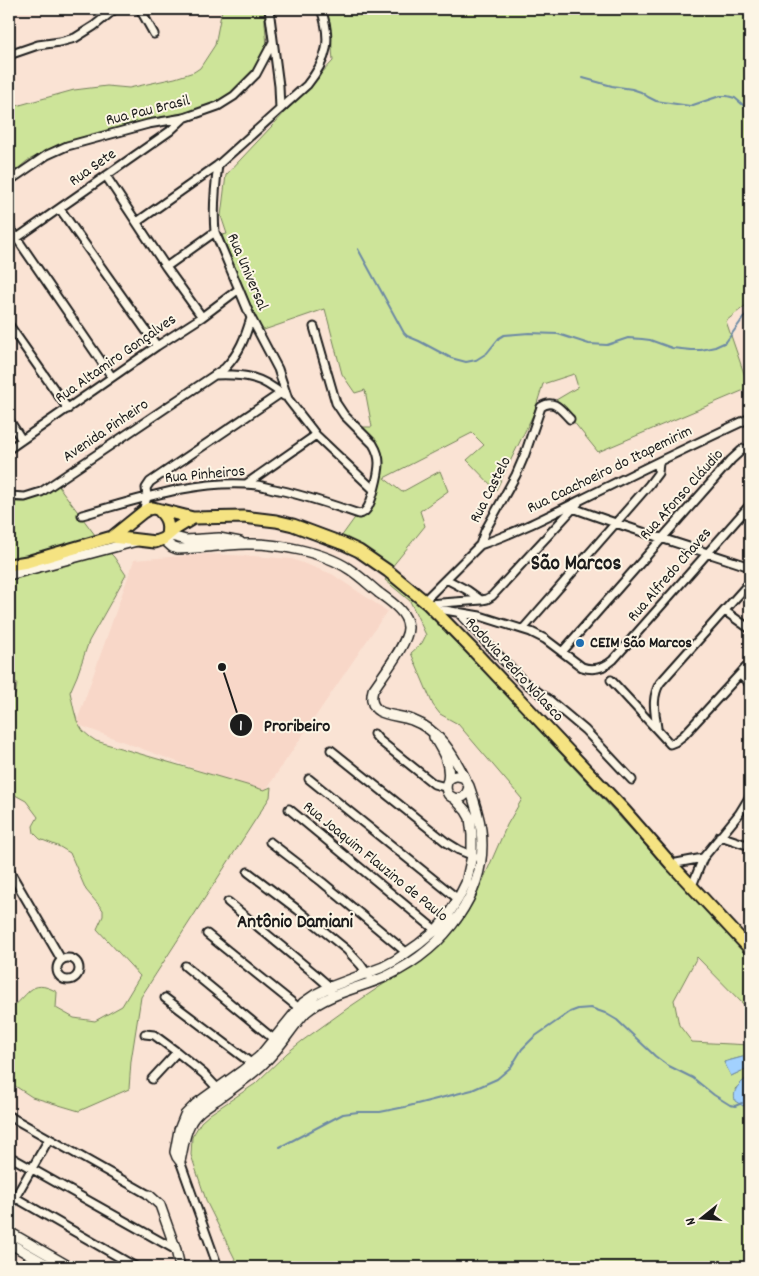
<svg xmlns="http://www.w3.org/2000/svg" width="759" height="1276" font-family="Dekko,sans-serif">
<rect width="100%" height="100%" fill="#fae3d4"/>
<filter id="ink" filterUnits="userSpaceOnUse"><feTurbulence type="fractalNoise" baseFrequency=".02" numOctaves="2"/><feDisplacementMap in="SourceGraphic" scale="10" xChannelSelector="R" yChannelSelector="G"/><feConvolveMatrix kernelMatrix="1 2 1 2 8 2 1 2 1" color-interpolation-filters="sRGB"/></filter>
<g filter="url(#ink)">
<path fill="#f8d7c8" d="M206,554l47,2 39,3 40,15 55,37 -124,183 -187,-70 58,-164z"/>
<path fill="#cde499" stroke="#74805a" d="M222,9h43v15l2,22 -13,24 -14,16 -15,11 -14,7 -15,6 -47,10 -90,24 -32,17 -18,15v-68l65,-18 33,-4 22,2 46,-10 19,-6 6,-4 15,-23z
M326,9h424v293l-24,19 23,67 -151,64 -42,-52 22,-13 -4,-13 -31,10 -9,29 -38,77 -29,-30 17,-15 -12,-12 -88,45 18,14 38,-21 8,20 -28,20 5,15 -34,42 -34,-23 -16,-8 26,-36 13,-37 -5,-20 -22,-17h19l-7,-37 -10,3 -13,-19 -17,-65 -64,22 -39,-96 5,-1 -6,-18 5,-41 107,-114 -3,-39z
M57,484l38,51 -86,26v-60c19,5 33,-6 48,-17z
M108,551l6,6 12,18 -37,66 -12,35 -7,16 4,18 3,11 6,10 7,6 6,4 168,49 7,-3 -1,10 -129,200 -10,64 -2,28 -50,22 -47,-14 -23,-15v-73c20,-11 20,-33 48,-17l-1,16 18,10 21,3 27,-15 18,-30 -43,-47 6,-13v-6l-17,-20 -16,-37 -10,-6 -20,-8 -6,-6 -1,-7 5,-9 -12,-16 -11,-6 -6,-7v-86c7,-5 7,-10 8,-19l-8,-1v-109z
M388,576c53,44 98,97 144,147 46,50 93,98 137,149h1l80,86v53l-53,-54 -23,43 5,25 13,17 58,3v10l-26,7 7,14 19,-9v8l-15,14 8,17 7,-6v167h-511l-32,-64 -16,-48 1,-18 9,-15 9,-8 45,-30 32,-31 15,-12 46,-33 76,-51 19,-16 17,-17 14,-23 33,-76 15,-26 -64,-75 -18,-10 -7,-9 -22,-52 11,-10 4,-8 -16,-34 -25,-21z"/>
<path fill="#a2d1fe" stroke="#6c89a4" d="M750,1055v12l-19,9 -7,-14z
M750,1075v25l-7,6 -8,-5c-3,-14 6,-17 15,-26z"/>
<g fill="none" stroke-linecap="round" stroke-linejoin="round">
<path stroke="#6c89a4" stroke-width="2" d="M583,78l29,8 20,3 9,3 7,5 8,4 34,5 30,-10h7l8,2 15,13
M358,249l46,84 3,3 12,5 32,17 15,4 10,-2 11,-7 12,-15 5,-3 25,-2 29,1 31,10 18,1 21,-7 14,1 8,1 22,8 19,2h10l14,-3 11,-5 18,-25 6,-7
M280,1147l63,-33 15,-2h22l25,-5 67,-17 25,-11 14,-12 11,-18 12,-12 36,-25 8,-3 13,-1 14,5 12,7 38,36 12,9 26,13 21,17 16,10 5,1 7,-3"/>
<defs>
<path id="minor" d="M140,9l14,25
M269,9l10,77 1,23
M9,55l29,-10 22,-3 15,-4 19,-12 21,-17
M218,165c-3,22 -5,44 -3,67l36,86 27,51 10,30 28,36 58,55
M106,176l60,91 36,50
M9,181l38,-26 20,-9 81,-22 36,-6 34,-12 16,-10 22,-22 17,-32
M60,209l97,137
M137,222l81,-57 89,-80c21,-26 25,-45 14,-76
M9,227l103,150
M17,238l153,-107 14,-13
M166,267l49,-35
M9,325l59,84
M215,375c30,-1 46,1 69,21
M9,420l13,20
M9,449l148,-103 45,-29 37,-28
M246,484l70,-49
M9,496l16,1 16,-5 184,-124c15,-16 20,-30 26,-50
M573,508c59,22 118,39 177,59
M143,512l4,-15 -1,-9 4,-6 131,-89
M82,515c55,-15 117,-37 175,-30 7,1 15,4 22,5 27,6 54,15 80,24 4,-1 5,-1 7,-4 6,-7 13,-37 13,-47 0,-6 -3,-14 -6,-19l-29,-29 -8,-12 -22,-76
M480,545c44,-15 87,-39 129,-59 46,-23 94,-46 141,-68
M446,579l21,11 14,10
M424,601l56,-56 5,-14 31,-56 9,-21 16,-47c13,-9 20,3 29,12
M428,604l54,-4 5,-1 5,-3 86,-93
M433,608l47,8 51,16 14,7 37,28c12,4 22,1 31,-7l137,-155
M725,611l25,18
M458,612l12,13 54,57 24,17 37,31 47,50
M523,629l126,-144 9,-12 1,-11
M562,652l169,-192 12,-11 7,1
M740,675l10,9
M611,680l59,64 5,-2 9,-7 66,-72
M657,728c-2,-16 -6,-30 3,-45l90,-101
M374,734l5,6 55,44 11,3
M331,750l115,92 13,8 22,9
M309,779l149,120
M289,809l150,124
M720,836l30,10
M270,842l52,40 85,71
M671,864l32,-6 36,-44 11,-18
M9,870l52,89
M248,872l50,38 49,40 14,15 12,17
M692,886l11,-28
M228,902l87,72 15,13 1,4
M207,934l92,74
M57 969a11 11 0 1 1 22 0a11 11 0 1 1-22 0Z
M185,966l91,75
M165,998l86,65
M145,1034l9,1 23,17 27,22 16,17
M152,1079l25,-27
M9,1116l140,79
M9,1156l167,94
M180,1161l38,106
M9,1194l127,73
M9,1208l40,-69"/>
<path id="tertiary" d="M167,535l19,5 33,-2 21,4
M163,539l9,8 5,2c23,-1 46,-4 69,-5 30,-1 78,8 103,25 11,7 20,16 30,24 11,8 28,19 29,34 1,15 -26,49 -35,63 -2,7 -2,16 6,21 9,5 23,5 33,9 27,10 40,33 52,56 1,4 3,6 5,10 -3,21 -30,13 -21,-6 6,-5 10,-5 17,-2
M9,575l128,-34
M434,737c8,13 17,27 14,43
M180,1161c3,-12 4,-26 10,-37 6,-13 21,-20 32,-28 15,-11 32,-22 45,-36 15,-15 25,-33 39,-48 24,-20 56,-24 83,-37 54,-26 100,-82 92,-145 -2,-15 -7,-30 -12,-44
M180,1161l-3,-4 -2,-5 4,-22 6,-15 11,-11 46,-33 18,-15 43,-53 13,-9 14,-7 53,-20 13,-7 23,-16 17,-14 11,-13 11,-18 8,-16 6,-27v-21l-2,-17 -4,-7 -12,-13
M149,1195l11,10 16,45 4,17
M9,1232l61,35
M9,1243l42,24"/>
<path id="trunk" d="M159,510c8,8 10,14 8,25
M112,537l31,-25 5,-3 5,-1 40,10 50,-1 33,4 17,4 51,19 15,7 29,20 40,33 42,43 154,163 47,54 79,85
M9,565l18,-3 85,-25 43,5 8,-3 12,-10 18,-11"/>
</defs>
<use href="#minor" stroke="#1c1c1c" stroke-width="11"/>
<use href="#tertiary" stroke="#1c1c1c" stroke-width="12"/>
<use href="#trunk" stroke="#1c1c1c" stroke-width="15"/>
<use href="#minor" stroke="#fcf5e5" stroke-width="7"/>
<use href="#tertiary" stroke="#fcf5e5" stroke-width="9"/>
<use href="#trunk" stroke="#f5e382" stroke-width="11"/>
</g>
</g>
<circle fill="#1f6fb2" stroke="#fcf5e5" stroke-width="2" cx="580" cy="643" r="5"/>
<g text-anchor="middle" dominant-baseline="central" stroke-width="4" stroke-linejoin="round" paint-order="stroke">
<g font-size="16" fill="#1c1c1c" stroke="#fcf5e5">
<text transform="translate(148 111) rotate(-14)">Rua Pau Brasil</text>
<text transform="translate(93 168) rotate(-35)">Rua Sete</text>
<text transform="translate(247 272) rotate(67)">Rua Universal</text>
<text transform="translate(116 359) rotate(-35)">Rua Altamiro Gonçalves</text>
<text transform="translate(106 431) rotate(-34)">Avenida Pinheiro</text>
<text transform="translate(610 470) rotate(-26)">Rua Caachoeiro do Itapemirim</text>
<text transform="translate(205 475) rotate(-5)">Rua Pinheiros</text>
<text transform="translate(491 490) rotate(-63)">Rua Castelo</text>
<text transform="translate(682 495) rotate(-48)">Rua Afonso Cláudio</text>
<text transform="translate(670 575) rotate(-49)">Rua Alfredo Chaves</text>
<text transform="translate(514 670) rotate(47)">Rodovia Pedro Nolasco</text>
<text transform="translate(375 862) rotate(39)">Rua Joaquim Flauzino de Paulo</text>
</g>
<g font-size="16" font-weight="bold" fill="#1c1c1c" stroke="#fcf5e5" text-anchor="start">
<text x="590" y="643">CEIM São Marcos</text>
</g>
<g font-size="19" font-weight="bold" fill="#1c1c1c" stroke="#fcf5e5">
<text x="295" y="923">Antônio Damiani</text>
</g>
<g font-size="21" font-weight="bold" fill="#1c1c1c" stroke="#fcf5e5">
<text x="576" y="565">São Marcos</text>
</g>
</g>
<path fill="none" stroke="#1c1c1c" stroke-width="2" d="M222 667L241 725"/>
<g fill="#1c1c1c" stroke="#fcf5e5" stroke-width="2">
<circle cx="222" cy="667" r="5"/>
<circle cx="241" cy="725" r="12"/>
</g>
<g font-size="15" text-anchor="middle" font-weight="bold" fill="#fff">
<text x="241" y="730">1</text>
</g>
<g font-size="18" text-anchor="middle" font-weight="bold" fill="#1c1c1c" stroke="#fcf5e5" stroke-width="4" stroke-linejoin="round" paint-order="stroke">
<text x="297" y="731">Proribeiro</text>
</g>
<rect width="759" height="1276" fill="none" stroke="#fcf5e5" stroke-width="30"/>
<rect x="15" y="15" width="729" height="1246" fill="none" stroke="#1c1c1c" stroke-width="2" filter="url(#ink)"/>
<g transform="translate(702 1218) rotate(253)" stroke="#fcf5e5" stroke-width="4" paint-order="stroke">
<path d="M0-4L9 19L0 12L-9 19Z" fill="#1c1c1c"/>
<text y="-8" font-size="14" font-weight="bold" text-anchor="middle" fill="#1c1c1c">N</text>
</g>
</svg>
